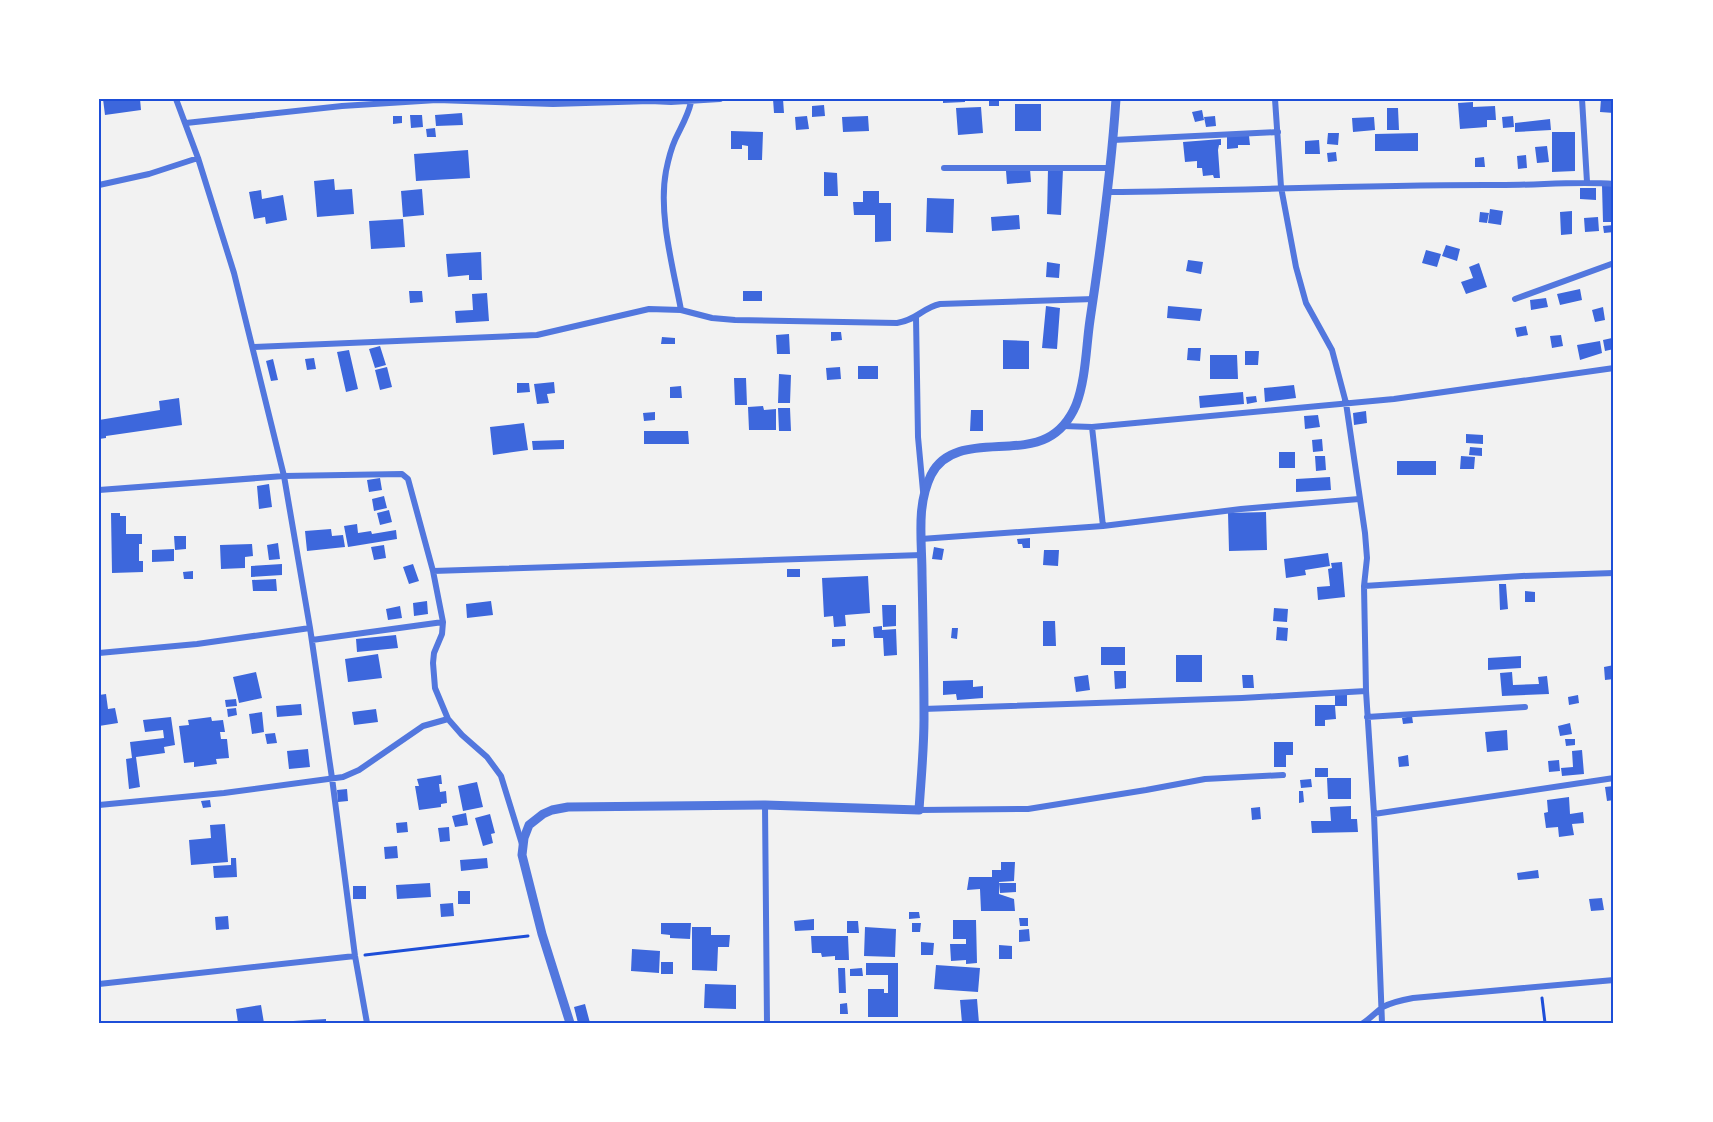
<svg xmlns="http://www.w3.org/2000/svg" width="1713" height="1122" font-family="Jost,sans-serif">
<rect width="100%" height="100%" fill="#f2f2f2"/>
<path fill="#3d67dc" d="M103,99h37l1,11 -36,5z
M773,99h10l1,14h-10z
M943,99h22v3l-22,1z
M989,99h10v7h-10z
M1601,99h13v14l-14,-1z
M1473,102v5l22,-1 1,14h-9v7l-27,2 -2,-26z
M1015,104h26v27h-26z
M824,105l1,11 -13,1v-11z
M981,107l2,26 -25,2 -2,-27z
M1387,108h11l1,22h-12z
M1202,110l2,10 -9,2 -3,-10z
M462,113l1,12 -27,1 -1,-11z
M410,115h12l1,12 -12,1z
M393,116h9v7l-9,1z
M807,116l2,13 -13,1 -1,-13z
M868,116l1,15 -26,1 -1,-15z
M1215,116l1,10 -10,1 -2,-10z
M1513,116l1,11 -11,1 -1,-11z
M1374,117l1,13 -22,2 -1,-14z
M1550,119l1,11 -36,2v-9z
M435,128l1,9h-9l-1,-8z
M731,131l32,1 -1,28h-14v-14l-6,-1v4h-11z
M1552,132h23v39l-23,1z
M1328,133h11l-1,12 -11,-1z
M1418,133v18h-43v-17z
M1227,136h22l1,9h-12v3l-11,1z
M1221,139v6h-2l-1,5 2,28h-6l-1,-3 -10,1 -1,-8h-5v-7l-12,1 -2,-20z
M1319,140l1,14h-15v-13z
M1547,146l2,16 -12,1 -2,-16z
M468,150l2,28 -54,3 -2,-27z
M1336,152l1,9 -9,1 -1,-9z
M1526,155l1,13 -9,1 -1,-13z
M1484,157l1,10h-10v-9z
M1030,169l1,13 -24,2 -1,-13z
M1048,169h15l-2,46 -14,-1z
M824,172l13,1 1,23h-14z
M334,179l1,11 17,-1 2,25 -37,3 -3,-36z
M1602,186h12v36h-11z
M1580,188h16v12l-16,-1z
M422,189l2,26 -21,2 -2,-26z
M261,190l1,9 21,-4 4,25 -21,4 -1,-7 -11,2 -5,-27z
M863,191h16v12h12v38l-16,1v-27h-21l-1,-13h10z
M927,198l27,1 -1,34 -27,-1z
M1490,209l13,2 -2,14 -13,-2z
M1572,211v23l-11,1 -1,-23z
M1480,212l9,1 -2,10 -8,-1z
M1019,215l1,14 -28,2 -1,-14z
M1598,217l1,14 -14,1 -1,-14z
M403,219l2,28 -34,2 -2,-28z
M1614,225v7l-10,1 -1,-7z
M1446,245l14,4 -3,12 -15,-5z
M1426,250l15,4 -4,13 -15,-4z
M481,252l1,28h-13v-5l-21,2 -2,-23z
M1188,260l15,2 -2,12 -15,-3z
M1047,262l13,2 -1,14 -13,-1z
M1479,263l8,24 -21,7 -5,-12 12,-4 -4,-11z
M1580,289l2,11 -22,5 -3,-11z
M409,291h13l1,11 -13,1z
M743,291h19v10h-19z
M487,293l2,28 -33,2 -1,-12 18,-1 -1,-16z
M1546,298l2,9 -17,3 -1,-10z
M1046,306l14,2 -3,41 -15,-1z
M1168,306l34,3 -2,12 -33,-3z
M1603,307l2,13 -10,2 -3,-12z
M1526,326l2,9 -11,2 -2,-9z
M831,332h10l1,8 -11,1z
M789,334l1,20h-13l-1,-19z
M1561,335l2,11 -11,2 -2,-12z
M662,337l13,1v6h-14z
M1612,338l2,11 -9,2 -2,-11z
M1003,340l26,1v28h-26z
M1600,341l2,12 -22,7 -3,-15z
M380,346l6,19 -11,3 -6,-19z
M1188,348h13l-1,13 -13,-1z
M349,350l9,39 -12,3 -9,-40z
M1245,351h14l-1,14h-13z
M1210,355h27l1,24h-28z
M314,358l2,11 -9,1 -2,-11z
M273,359l5,21 -7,1 -5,-20z
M858,366h20v13h-20z
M387,367l5,20 -12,3 -5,-20z
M840,367l1,12 -14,1 -1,-12z
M779,374l12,1 -1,28h-12z
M734,378h12l1,27h-12z
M554,382l1,11 -8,1 2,9 -12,1 -3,-20z
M517,383h12l1,9 -13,1z
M1294,385l2,13 -31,4 -1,-14z
M681,386l1,12h-12v-11z
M1243,392l1,12 -44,4 -1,-12z
M1256,396l1,6 -10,2 -1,-7z
M179,398l3,27 -76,11v2l-7,1v-19l61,-10 -1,-9z
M763,406l1,4 12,-1v21h-27l-1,-23z
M778,408h12l1,23h-12z
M971,410h12v21h-13z
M1366,411l1,12 -13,2 -1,-12z
M655,412v8l-11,1 -1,-8z
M1318,415l2,12 -15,2 -1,-13z
M524,423l4,27 -35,5 -3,-28z
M644,431h44l1,13h-45z
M1466,434l17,1v9l-17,-1z
M1322,439l1,12 -10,1 -1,-12z
M564,440v9l-31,1 -1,-9z
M1470,447l12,1v8l-13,-1z
M1279,452h16v16h-16z
M1315,456h10l1,14 -10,1z
M1461,456l14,1 -1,12h-14z
M1397,461h39v14h-39z
M1330,477l1,13 -35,2v-13z
M380,478l2,12 -13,2 -2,-12z
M269,484l3,23 -13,2 -2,-23z
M384,496l3,12 -13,3 -2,-12z
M389,510l3,12 -12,3 -3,-12z
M1266,512l1,38 -38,1 -1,-38z
M111,513h9v3h6v18h16v10h-3v17h4v11l-31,1z
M357,524l1,9 13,-2 1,3 24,-4 1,9 -49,8 -4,-21z
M331,529l1,7 11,-1 2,12 -38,4 -2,-20z
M174,536h12v13l-11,1z
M1030,538v10h-7l-1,-4h-4l-1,-5z
M278,543l2,16 -11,1 -2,-15z
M252,544l1,12 -8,1v11l-24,1 -1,-24z
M384,545l2,13 -12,2 -3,-13z
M934,547l10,2 -2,11 -10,-1z
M174,549v12l-22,1v-12z
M1044,550h15l-1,16 -15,-1z
M1328,553l2,13 -25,4 1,5 -20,3 -2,-19z
M1342,562l3,35 -27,3 -1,-13 13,-1 -2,-17 4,-1 -1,-5z
M282,564v11l-31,2v-11z
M413,564l6,17 -10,3 -6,-17z
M787,569h13v8h-13z
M193,571v8h-9l-1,-7z
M868,576l2,37 -25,2 1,11 -12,1 -1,-11 -9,1 -2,-39z
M276,579l1,12h-24l-1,-11z
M1499,584h7l2,25 -8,1z
M1525,591l10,1v10h-10z
M427,601l1,13 -14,2 -1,-13z
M491,601l2,14 -26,3 -1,-14z
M882,605h14v21l-13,1z
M400,606l2,12 -14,2 -2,-11z
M1274,608l14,1 -1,13 -14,-1z
M1043,621h12l1,25h-13z
M882,626v4l14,-1 1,26 -13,1 -1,-18h-9l-1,-11z
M1277,627l11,1 -1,13 -11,-1z
M952,628h6l-1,11 -6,-1z
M396,635l2,13 -41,4 -1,-13z
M832,639h13v7l-13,1z
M1101,647h24v18h-24z
M378,654l4,24 -34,4 -3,-23z
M1176,655h26v27h-26z
M1521,656v12l-33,2v-12z
M1614,665v14l-9,1 -1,-13z
M1114,671h12v17l-11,1z
M256,672l6,26 -23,5 -6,-26z
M1512,672l1,13 26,-1 -1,-7 9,-1 2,18 -47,2 -2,-23z
M1088,675l2,15 -14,2 -2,-15z
M1242,675h11l1,13h-11z
M973,680v7l10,-1v12l-26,2 -1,-6 -13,1v-14z
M106,694l2,15 7,-1 3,15 -19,3v-31z
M1335,694h12v12h-12l1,13 -11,1v6h-10v-21h20z
M1578,695l1,8 -10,2 -1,-8z
M236,699l1,7 -11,1 -1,-7z
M301,704l1,11 -25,2 -1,-11z
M236,708l1,7 -9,2 -1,-8z
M376,709l2,13 -24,3 -2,-13z
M262,712l2,20 -12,2 -3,-20z
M1412,716l1,7 -10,1 -1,-6z
M171,717l4,28 -11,2 1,6 -29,4 4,30 -11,2 -3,-30 6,-1 -2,-16 34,-4 -1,-8 -18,2 -2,-12z
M211,717l1,4 11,-1 2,12h-5l1,7h6l2,19 -13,1 1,5 -23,3v-5l-10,1 -5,-37 10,-1 -1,-5z
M1570,723l2,11 -12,2 -2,-10z
M1507,730l1,20 -21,2 -2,-20z
M275,733l2,10 -10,1 -2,-10z
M1565,739h10v6l-9,1z
M1274,742h19v13h-7v12h-12z
M308,749l2,18 -21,2 -2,-18z
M1582,750l2,24 -22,2 -1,-8 12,-1 -1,-16z
M1408,755l1,11 -10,1 -1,-10z
M1559,760l1,11 -11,1 -1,-11z
M1315,768h13v9h-13z
M441,775l1,9h-3l1,8 6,-1 1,12 -6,1v3l-22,3 -4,-24h4l-2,-7z
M1327,778h24v21h-23z
M1311,779l1,8 -11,1 -1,-8z
M477,782l6,25 -20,4 -5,-25z
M1614,786v14l-7,1 -2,-14z
M347,789l1,12 -10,1 -1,-12z
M1299,791h4l1,11 -5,1z
M1569,797l1,17 13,-2 1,11 -12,1 2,11 -15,2 -1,-10 -12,1 -2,-15 4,-1 -1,-12z
M210,800l1,7 -8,1 -2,-7z
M1351,806v13h6l1,13 -46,1 -1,-12h20l-1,-14z
M1260,807l1,12 -9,1 -1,-12z
M466,813l2,12 -13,2 -3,-11z
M490,814l5,19 -4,1 2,9 -10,3 -8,-28z
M407,822l1,10 -11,1 -1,-10z
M225,824l3,38 -37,3 -2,-25 22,-2 -1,-13z
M449,827l1,14 -10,1 -2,-14z
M397,846l1,12 -13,1 -1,-12z
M231,858h5l1,19 -23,1 -1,-12 18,-1z
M487,858l1,10 -27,3 -1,-11z
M1001,862h14l-1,19 -15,1v-4v16l15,5 1,12h-34l-1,-22 -13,1 2,-13h23v-7h9z
M1538,870l1,8 -21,2 -1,-7z
M430,883l1,14 -34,2 -1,-14z
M999,883h17v9l-16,1z
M353,886h13v13h-13z
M458,891h12v13h-12z
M1602,898l2,12 -13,1 -2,-12z
M453,903l1,13 -13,1 -1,-13z
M909,912h10l1,6 -11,1z
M228,916l1,13 -13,1 -1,-13z
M1019,918h9v8h-8z
M814,919v11l-19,1 -1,-10z
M953,920h23l1,43 -11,1v-4l-15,1 -1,-17h16v-5h-13z
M847,921h11l1,12h-12z
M661,923h30l-1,16 -20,-1v-3l-9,-1z
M912,923h9l-1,9h-8z
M692,927h19v8h19l-1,12h-11l-1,24 -25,-1z
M865,927l31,2 -1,28 -31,-1z
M1029,929l1,12 -11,1v-12z
M811,936h37l1,24h-14v-4l-13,1 -1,-4h-9z
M921,942l13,1 -1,12h-12z
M999,945l13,1v13h-13z
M632,949l28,2 -1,22 -28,-2z
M661,962h12v12h-12z
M866,963h32v54h-30v-28h16v4h4v-18h-22z
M936,965l44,3 -2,24 -44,-3z
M838,968h7l1,25h-7z
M862,968l1,8h-13v-7z
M705,984l31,1v24l-32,-1z
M977,999l2,24h-17l-2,-23z
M847,1003l1,11h-8v-10z
M585,1004l5,19h-12l-4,-16z
M261,1005l3,18h-26l-2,-14z
M326,1019v4h-32l-1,-2z"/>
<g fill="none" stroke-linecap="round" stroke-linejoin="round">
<path stroke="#1d4ed8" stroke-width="3" d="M365,955l163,-19
M1542,998l3,25"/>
<path stroke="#5277de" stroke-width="6" d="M176,99l22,59 36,115 50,203 26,152 22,150 23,178 12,67
M1275,99l6,88 15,80 10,36 26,47 14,53 19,130 2,25 -3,28 2,105 8,123 8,209
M1582,99l5,83
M186,123l156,-17 95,-6 116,4 97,-3 21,1 49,-3
M1113,140l165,-8
M944,168h166
M99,185l50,-11 49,-16
M1107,192c133,-1 265,-8 398,-7 36,0 73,-4 109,-1
M1515,299l99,-36
M681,310c-8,-43 -23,-96 -15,-139 2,-10 5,-22 9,-31 6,-13 13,-24 16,-38
M916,317l2,120 5,54
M253,347l284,-12 112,-26 32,1 31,8 23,2 162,3c20,-3 25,-15 43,-19l154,-5
M1063,426l29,1 302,-28 220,-31
M1092,427l11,99 138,-17 118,-10
M99,490l185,-14 118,-2 6,5 25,92 10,51 -1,12 -8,19 -1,10 2,25 13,31 14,16 25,22 14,19 21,68
M921,539l182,-13
M433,571l489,-16
M1364,586l158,-10 92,-3
M312,640l131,-18
M99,653l98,-9 113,-16
M923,709l319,-11 124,-7
M1367,717l158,-10
M99,805l125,-12 119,-16 16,-7 64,-44 25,-7
M765,805l2,218
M919,810l109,-1 118,-19 59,-11 78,-4
M1374,814l240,-36
M99,984l256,-28
M1363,1023c7,-4 13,-11 20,-16 9,-5 19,-7 30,-9l201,-18"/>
<path stroke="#5277de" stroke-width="9" d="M570,1023l-28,-89 -20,-79 2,-17 5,-13 14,-11 9,-4 16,-3 197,-2 154,5c2,-31 5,-61 5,-91 0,-48 -1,-97 -2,-145 0,-33 -6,-68 9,-99 21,-42 81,-19 116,-37 14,-7 23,-19 29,-33 10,-26 10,-58 14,-85 11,-73 21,-147 26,-221"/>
</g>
<rect width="1713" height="1122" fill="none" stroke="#ffffff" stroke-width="201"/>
<rect x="100" y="100" width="1512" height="922" fill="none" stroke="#1d4ed8" stroke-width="2"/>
</svg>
